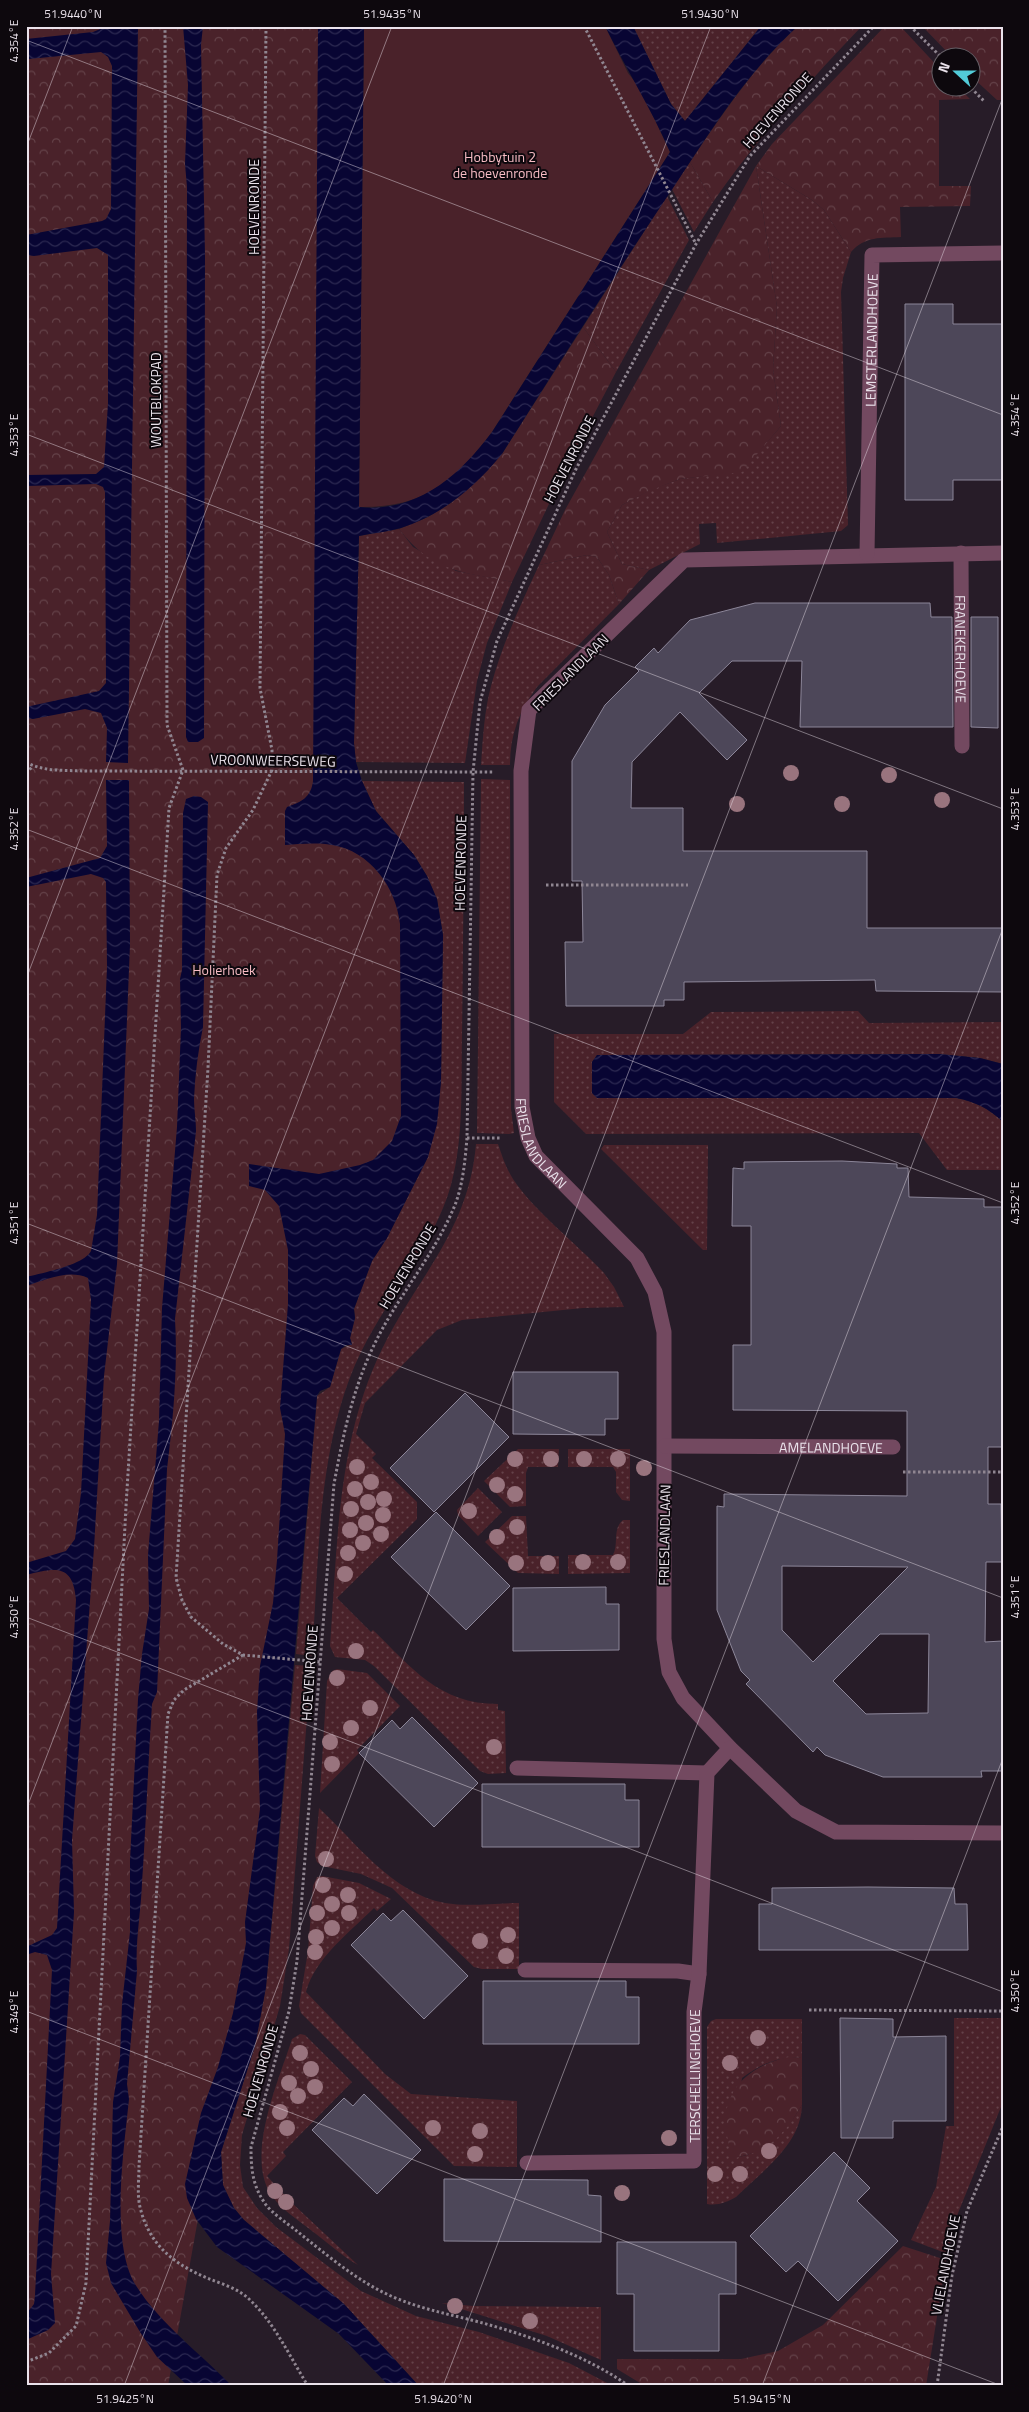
<svg xmlns="http://www.w3.org/2000/svg" width="1029" height="2412" font-family="'Titillium Web',sans-serif">
<defs>
<pattern id="grass-dots" width="8" height="8" patternUnits="userSpaceOnUse" patternTransform="scale(1.25)"><rect width="8" height="8" fill="#4a222a"/><path d="M2 2h.1M6 6h.1" fill="none" stroke="#644249" stroke-width="1.8" stroke-linecap="round"/></pattern>
<pattern id="forest-crowns" width="20" height="18" patternUnits="userSpaceOnUse" patternTransform="scale(1.25)"><rect width="20" height="18" fill="#4a222a"/><path d="M2 6a3 3 0 1 1 6 0M12 15a3 3 0 1 1 6 0" fill="none" stroke="#644249"/></pattern>
<pattern id="water-waves" width="16" height="10" patternUnits="userSpaceOnUse" patternTransform="scale(1.25)"><rect width="16" height="10" fill="#080533"/><path d="M0 5q4-4 8 0t8 0" fill="none" stroke="#2c2951"/></pattern>
</defs>
<rect width="100%" height="100%" fill="#271c28"/>
<path fill="url(#grass-dots)" d="M633,26h128l-76,95 -14,-17z
M690,162l23,40 -19,30 -22,-43z
M756,166l56,34 12,10 27,42 -8,26 -2,14 7,233 -7,6 -124,12 -1,-20 -17,1 1,20 -51,26 -27,-6 -15,-32 15,-27 28,-15 30,-11 62,-8 39,-45 -8,-57 4,-62z
M667,196l22,44 -73,132 -33,-45z
M399,529l14,18 43,24 56,11 -25,61 -10,38 -12,82 -109,-1 -2,-19 5,-207z
M587,555l10,2 12,18 10,29 -82,83c-18,24 -27,48 -27,78h-29c2,-26 3,-53 10,-79 11,-42 30,-82 48,-121z
M481,779l29,1 1,329 3,24 -5,1 -32,-1z
M362,781l102,1c0,85 -1,169 -2,254 -1,49 2,102 -11,149 -18,64 -69,118 -96,180 -38,90 -36,195 -43,291l-16,-2 21,-258 13,-9 11,-38 11,-5 -2,-6 5,-20 -1,-9 18,-48 15,-23 41,-81 13,-75 2,-147 -6,-36 -10,-23 -13,-21 -38,-44z
M858,1011l11,12 134,-1v42l-23,-6 -40,-4 -343,1 -5,7v31l6,5h358c20,4 32,10 47,24v48h-56l-28,-37 -333,1 -32,-32v-68h129l28,-22z
M476,1144h22c4,12 8,24 15,35 20,31 64,65 91,94l10,14 10,20 -41,1 -121,12 -25,10 -72,73 -9,31 20,20 -4,4 45,44v17l-80,79 34,34 2,-2c39,38 66,74 125,74v6l7,1 1,62 -18,1 -8,-3 -106,-105 -9,-6 -30,-3 -5,-11c7,-95 7,-196 46,-284 35,-80 92,-125 100,-218z
M604,1145h104l-1,105h-4l-102,-101z
M518,1449h41l-1,18h-30l-2,6v33l-16,1 -26,-26z
M568,1449h62v52l-8,-1 -6,-8v-20l-3,-5h-45z
M478,1488l24,24 -24,24 -20,-21 -1,-5z
M512,1516h14l2,40h31v18l-41,-1 -33,-31z
M623,1520h7v53l-62,1v-19h45c6,-11 -1,-26 10,-35z
M295,1665l16,1 -22,283 -9,57 -38,129 -2,30 3,22 14,21 19,19 85,64 55,25 63,16 90,31 44,23h-194l-75,-82 -100,-84 -10,-12 -11,-23 -2,-33 34,-106 11,-59z
M337,1669l30,4 33,33 -43,44 2,3 -39,40 7,-112 5,-10z
M319,1808c36,33 72,85 126,95 23,4 50,0 74,0v66h-37l-8,-2 -82,-79 -31,-14 -39,-8 -5,-4 -2,-6z
M322,1876l37,7 32,16 -14,12 -3,-3c-24,24 -59,50 -68,84l79,82 26,20 106,7v66l-63,-1 -153,-153 -2,-7 9,-55 5,-65 4,-9z
M954,2018h49v84l-49,121 -6,31 -37,-14 25,-53 10,-61h8z
M716,2019h86v39c-24,-2 -41,6 -60,20l-10,80c33,-4 53,-25 70,-53 -1,40 -40,66 -66,92 -9,5 -18,9 -29,7v-177l4,-6z
M300,2034l5,1 47,47 -69,70 3,4 -19,20 25,27 66,62c-16,-9 -31,-23 -46,-34 -14,-11 -33,-23 -42,-38 -24,-40 9,-113 22,-154z
M442,2303l31,3 128,1v53l-54,-24z"/>
<path fill="url(#forest-crowns)" d="M26,26h309l2,761 89,120 -10,224 -108,251 -58,609 -45,189 -37,206h-142z
M798,26h64c-54,57 -104,111 -149,176l-23,-40c32,-47 65,-97 108,-136z
M885,26l16,1 40,43 1,18h17l11,11 -31,1v86h32l-1,20 -70,1 1,30c-20,1 -36,-1 -50,15l-27,-42 -12,-10 -56,-34 21,141 -4,62 8,57 -39,46 -62,7 -31,12 -27,14 -15,27 15,32 27,6 -30,34 -10,-29 -12,-18 -10,-2 -48,10 26,-55 191,-344 16,-22z
M922,26h81v74h-6l-25,-23v-19l-20,-1z
M583,327l33,45 -50,96 -54,114c-50,-10 -80,-10 -113,-53l29,-12 23,-14 51,-49z
M789,2057l13,1v47l-12,19 -14,15 -16,12 -28,8c-2,-10 -5,-21 -6,-31 -4,-40 27,-64 63,-71z
M903,2246l43,14 -20,126h-281l-28,-17v-10h124l37,-8 45,-26z"/>
<path fill="#4a222a" d="M364,26h241l23,47 12,15 30,64 -178,280c-38,50 -68,76 -133,75z"/>
<path fill="url(#water-waves)" d="M108,26h30l-10,737 -22,-1 1,-34 -6,-15 -16,-4 -52,10 -7,-1v-11l73,-16 7,-8 -1,-191 -2,-5 -7,-3 -70,2v-11l70,-1 8,-7 4,-64v-148l-11,-7 -63,8 -8,-1v-20l76,-14 4,-2 5,-10 1,-143 -4,-9 -7,-5 -72,7 -3,-2v-18l67,-7z
M183,26h20l-2,19 4,211 -1,482 -6,4h-10l-2,-5 1,-550 -2,-23 3,-79z
M318,26h46l-5,481c58,6 100,-31 133,-75l178,-280c-19,-44 -44,-83 -65,-126h28l38,78 14,17 76,-95h37c-50,45 -87,104 -123,159 -60,89 -116,179 -173,269 -27,33 -60,61 -101,74 -14,4 -28,5 -42,8l-5,207 2,19 6,19 14,30 38,44 13,21 10,23 6,36 -2,147 -4,42 -9,33 -41,81 -15,23 -18,48 1,9 -5,20 2,7h-6l-5,4 -11,38 -10,4 -3,5 -51,591 -11,59 -34,106 2,33 11,23 10,12 100,84 75,82h-30l-50,-52 -122,-87 -21,-28 -9,-21 -2,-14 16,-71 17,-46 15,-54 13,-70 -1,-21 15,-113 -3,-97 3,-46 13,-63 4,-43 8,-126 -5,-26 8,-104v-54l-9,-44 -14,-16 -16,-4v-22l70,10 41,-9 13,-5 19,-19 9,-25 -1,-192c-4,-37 -30,-73 -68,-79 -16,-3 -32,-1 -47,0v-34l2,-4c15,-5 24,-10 26,-26z
M106,780h23l1,165 -13,319 -13,112 -10,172 -22,292 2,72 -23,362 4,49 -7,7 -22,10v-26l8,-10 1,-9 17,-325 -5,-15 -12,-3 -9,3v-8l26,-12 5,-7 19,-328c-3,-37 -21,-32 -50,-25v-12l40,-12 9,-12 6,-46 10,-193 -3,-22c-20,-9 -42,2 -62,8v-9c16,-4 58,-12 65,-26l6,-36 10,-248 -1,-85 -3,-4 -12,-4 -65,13v-9l74,-20 7,-12z
M194,796l7,1 7,5 -5,225c-5,24 -8,48 -9,72 0,11 2,21 2,32l-21,188c3,50 -2,101 -8,150l-10,223 -5,12c-4,60 -6,120 -10,179 -1,29 -7,59 -5,88l-10,113 2,15c-5,50 -19,142 6,185 24,39 65,69 97,102h-44l-31,-29 -17,-25 -29,-49 -5,-20 4,-42 3,-119 7,-45 2,-53 8,-72v-71l8,-162 4,-45 7,-45 -1,-54 11,-134 3,-113 15,-181 4,-99 -1,-49 2,-9 1,-157 3,-14z
M940,1054l40,4 23,6v58c-15,-14 -27,-20 -47,-24h-359l-5,-5v-31l5,-7z"/>
<path fill="#4d4759" stroke="#8c8699" fill-rule="evenodd" d="M905,304h48v20h50v156h-50v20h-48z
M755,603h175l1,14h21l1,110h-153l2,-66h-70l-33,32 48,47 -20,20 -47,-48 -48,50 -1,46h52v43h184v77h136v64l-127,-1 -1,-11 -191,2v18h-20v6h-98l-1,-64h18l-1,-61h-10v-120l33,-56 34,-34 -4,-4 19,-19 4,5 32,-33z
M971,617h27v111l-27,-1z
M842,1161l55,3v4h11l1,29 75,2v8h19v240h-15v57h13l1,58h-16l-1,80 17,-1v130h-21l1,6h-99l-58,-22 -8,-8 -4,5 -67,-68 4,-4 -9,-9 -24,-61v-104l7,1v-13l183,2v-85l-174,-1v-65h18v-119h-19l1,-58 11,1v-7zM782,1566l126,1 -95,95 -31,-32zM880,1634h49l-1,79 -62,1 -33,-33z
M513,1372h105v47h-13v16l-92,-1z
M465,1393l44,44 -75,75 -44,-44z
M436,1512l74,74 -44,44 -75,-73z
M606,1587v17h13v46l-106,1v-63z
M412,1717l66,66 -44,44 -75,-74 33,-33 8,9z
M482,1784h143v16h14v47h-157z
M868,1887l86,1 1,16h12l1,46h-209v-46h13v-16z
M403,1910l65,66 -44,43 -73,-74 32,-32 8,8z
M483,1981h143v16h13v47h-156z
M840,2018l53,1v18l53,-1v85h-53v17h-52z
M364,2094l57,56 -44,44 -65,-64 32,-32 9,8z
M834,2152l36,36 -13,13 41,40 -60,60 -40,-40 -12,11 -36,-36z
M444,2179l144,1v15l13,1v46l-157,-1z
M617,2242h119v52h-17v57h-85v-57h-17z"/>
<g fill="none" stroke-linecap="round" stroke-linejoin="round">
<path stroke="#908691" stroke-width="3" stroke-dasharray="2.5 2.5" stroke-linecap="butt" d="M266,26l-6,662 12,62v20l-19,40 -27,38 -9,27 -9,193 -32,510 6,22 9,17 32,27 20,11 78,7
M584,26l112,218
M910,26l32,32
M971,88l14,14
M26,762c17,10 39,8 58,9l410,1
M26,773l7,-7
M546,885h142
M467,1138h35
M903,1472h100
M243,1655l-59,35 -10,10 -6,14 -29,452c0,13 -2,29 1,41 9,38 34,57 67,71 15,6 33,11 44,23 24,23 39,56 57,85
M809,2010l194,1
M26,2362l23,-9 27,-27 10,-43 40,-777 43,-698 14,-38 -16,-45 -2,-699
M629,2386c-44,-31 -99,-50 -150,-64 -30,-8 -59,-13 -88,-26 -34,-15 -64,-41 -93,-64 -11,-9 -27,-19 -34,-30 -12,-18 -13,-35 -13,-55l38,-136 8,-50 37,-477c9,-49 19,-96 41,-141 23,-47 60,-89 80,-138 8,-21 10,-44 12,-67l6,-366 7,-70 17,-61 79,-172 120,-225 54,-88 124,-130
M937,2386l15,-111 15,-64 36,-85"/>
<g stroke="#734960" stroke-width="15">
<path id="s1" d="M961,553l1,193"/>
<path id="s2" d="M1003,553l-319,7 -155,150 -8,61 1,336 6,31 8,18 101,102 18,34 9,40v307l5,33 14,26 47,50 66,63 40,21 167,1"/>
<path id="s3" d="M867,554l5,-299 131,-2"/>
<path id="s4" d="M665,1446l228,1"/>
<path d="M517,1768l190,5"/>
<path d="M525,1970l153,1 21,3"/>
<path id="s5" d="M527,2163l167,-2v-149l5,-38 8,-201 23,-25"/>
</g>
</g>
<g fill="#99747e">
<circle cx="791" cy="773" r="8"/>
<circle cx="889" cy="775" r="8"/>
<circle cx="942" cy="800" r="8"/>
<circle cx="737" cy="804" r="8"/>
<circle cx="842" cy="804" r="8"/>
<circle cx="515" cy="1459" r="8"/>
<circle cx="551" cy="1459" r="8"/>
<circle cx="584" cy="1459" r="8"/>
<circle cx="618" cy="1459" r="8"/>
<circle cx="357" cy="1467" r="8"/>
<circle cx="644" cy="1468" r="8"/>
<circle cx="371" cy="1482" r="8"/>
<circle cx="497" cy="1485" r="8"/>
<circle cx="355" cy="1489" r="8"/>
<circle cx="515" cy="1494" r="8"/>
<circle cx="384" cy="1499" r="8"/>
<circle cx="368" cy="1502" r="8"/>
<circle cx="351" cy="1509" r="8"/>
<circle cx="469" cy="1511" r="8"/>
<circle cx="383" cy="1515" r="8"/>
<circle cx="366" cy="1523" r="8"/>
<circle cx="517" cy="1527" r="8"/>
<circle cx="350" cy="1530" r="8"/>
<circle cx="381" cy="1534" r="8"/>
<circle cx="497" cy="1537" r="8"/>
<circle cx="363" cy="1543" r="8"/>
<circle cx="348" cy="1553" r="8"/>
<circle cx="583" cy="1562" r="8"/>
<circle cx="618" cy="1562" r="8"/>
<circle cx="516" cy="1563" r="8"/>
<circle cx="548" cy="1563" r="8"/>
<circle cx="345" cy="1574" r="8"/>
<circle cx="356" cy="1651" r="8"/>
<circle cx="337" cy="1678" r="8"/>
<circle cx="370" cy="1708" r="8"/>
<circle cx="351" cy="1728" r="8"/>
<circle cx="330" cy="1742" r="8"/>
<circle cx="494" cy="1747" r="8"/>
<circle cx="332" cy="1764" r="8"/>
<circle cx="326" cy="1859" r="8"/>
<circle cx="323" cy="1885" r="8"/>
<circle cx="348" cy="1895" r="8"/>
<circle cx="332" cy="1904" r="8"/>
<circle cx="317" cy="1913" r="8"/>
<circle cx="349" cy="1913" r="8"/>
<circle cx="332" cy="1928" r="8"/>
<circle cx="508" cy="1935" r="8"/>
<circle cx="316" cy="1937" r="8"/>
<circle cx="480" cy="1941" r="8"/>
<circle cx="315" cy="1952" r="8"/>
<circle cx="506" cy="1956" r="8"/>
<circle cx="758" cy="2038" r="8"/>
<circle cx="300" cy="2053" r="8"/>
<circle cx="730" cy="2063" r="8"/>
<circle cx="311" cy="2069" r="8"/>
<circle cx="289" cy="2083" r="8"/>
<circle cx="315" cy="2087" r="8"/>
<circle cx="298" cy="2096" r="8"/>
<circle cx="280" cy="2112" r="8"/>
<circle cx="287" cy="2128" r="8"/>
<circle cx="433" cy="2128" r="8"/>
<circle cx="480" cy="2131" r="8"/>
<circle cx="669" cy="2138" r="8"/>
<circle cx="769" cy="2151" r="8"/>
<circle cx="475" cy="2154" r="8"/>
<circle cx="715" cy="2174" r="8"/>
<circle cx="740" cy="2174" r="8"/>
<circle cx="275" cy="2191" r="8"/>
<circle cx="622" cy="2193" r="8"/>
<circle cx="286" cy="2202" r="8"/>
<circle cx="455" cy="2306" r="8"/>
<circle cx="530" cy="2321" r="8"/>
</g>
<path fill="none" stroke="#eae2eb" stroke-width="1" stroke-opacity="0.45" d="M26,40l977,375M26,148l47,-122M26,434l977,375M26,829l977,374M26,979l366,-953M26,1223l977,375M26,1617l977,375M26,1810l685,-1784M26,2011l976,375M124,2386l879,-2289M443,2386l560,-1458M762,2386l241,-628"/>
<g text-anchor="middle" dominant-baseline="central" stroke-width="4" stroke-linejoin="round" paint-order="stroke">
<g font-size="14" fill="#eae2eb" stroke="#0d080d">
<text transform="translate(777 110) rotate(-48)">HOEVENRONDE</text>
<text transform="translate(253 207) rotate(-90)">HOEVENRONDE</text>
<text stroke="none"><textPath href="#s3" startOffset="214">LEMSTERLANDHOEVE</textPath></text>
<text transform="translate(155 400) rotate(-90)">WOUTBLOKPAD</text>
<text transform="translate(569 459) rotate(-63)">HOEVENRONDE</text>
<text stroke="none"><textPath href="#s1" startOffset="96">FRANEKERHOEVE</textPath></text>
<text transform="translate(570 672) rotate(-45)">FRIESLANDLAAN</text>
<text transform="translate(273 760) rotate(1)">VROONWEERSEWEG</text>
<text transform="translate(460 863) rotate(-89)">HOEVENRONDE</text>
<text stroke="none"><textPath href="#s2" startOffset="974">FRIESLANDLAAN</textPath></text>
<text transform="translate(407 1266) rotate(-59)">HOEVENRONDE</text>
<text stroke="none"><textPath href="#s4" startOffset="166">AMELANDHOEVE</textPath></text>
<text transform="translate(664 1535) rotate(-89)">FRIESLANDLAAN</text>
<text transform="translate(309 1673) rotate(-86)">HOEVENRONDE</text>
<text transform="translate(260 2071) rotate(-74)">HOEVENRONDE</text>
<text stroke="none"><textPath href="#s5" startOffset="252">TERSCHELLINGHOEVE</textPath></text>
<text transform="translate(945 2265) rotate(-79)">VLIELANDHOEVE</text>
</g>
<g font-size="14" fill="#f7bcc4" stroke="#0d080d">
<text x="500" y="156">Hobbytuin 2<tspan x="500" dy="16">de hoevenronde</tspan></text>
<text x="224" y="969">Holierhoek</text>
</g>
</g>
<rect width="1029" height="2412" fill="none" stroke="#0d080d" stroke-width="55"/>
<g transform="translate(956 72) rotate(291)"><circle r="24" fill="#0d080d" stroke="#655f66"/>
<path d="M0-4L9 19L0 12L-9 19Z" fill="#52cbd8"/>
<text y="-8" font-size="14" font-weight="bold" text-anchor="middle" fill="#eae2eb">N</text>
</g>
<rect x="28" y="28" width="974" height="2356" fill="none" stroke="#eae2eb" stroke-width="2"/>
<g font-size="12" text-anchor="middle" fill="#eae2eb">
<text x="73" y="18">51.9440°N</text>
<text x="392" y="18">51.9435°N</text>
<text x="710" y="18">51.9430°N</text>
<text transform="translate(14 41) rotate(-90)" y="4">4.354°E</text>
<text transform="translate(1015 415) rotate(-90)" y="4">4.354°E</text>
<text transform="translate(14 435) rotate(-90)" y="4">4.353°E</text>
<text transform="translate(1015 809) rotate(-90)" y="4">4.353°E</text>
<text transform="translate(14 829) rotate(-90)" y="4">4.352°E</text>
<text transform="translate(1015 1203) rotate(-90)" y="4">4.352°E</text>
<text transform="translate(14 1223) rotate(-90)" y="4">4.351°E</text>
<text transform="translate(1015 1597) rotate(-90)" y="4">4.351°E</text>
<text transform="translate(14 1617) rotate(-90)" y="4">4.350°E</text>
<text transform="translate(1015 1991) rotate(-90)" y="4">4.350°E</text>
<text transform="translate(14 2012) rotate(-90)" y="4">4.349°E</text>
<text x="125" y="2403">51.9425°N</text>
<text x="443" y="2403">51.9420°N</text>
<text x="762" y="2403">51.9415°N</text>
</g>
</svg>
